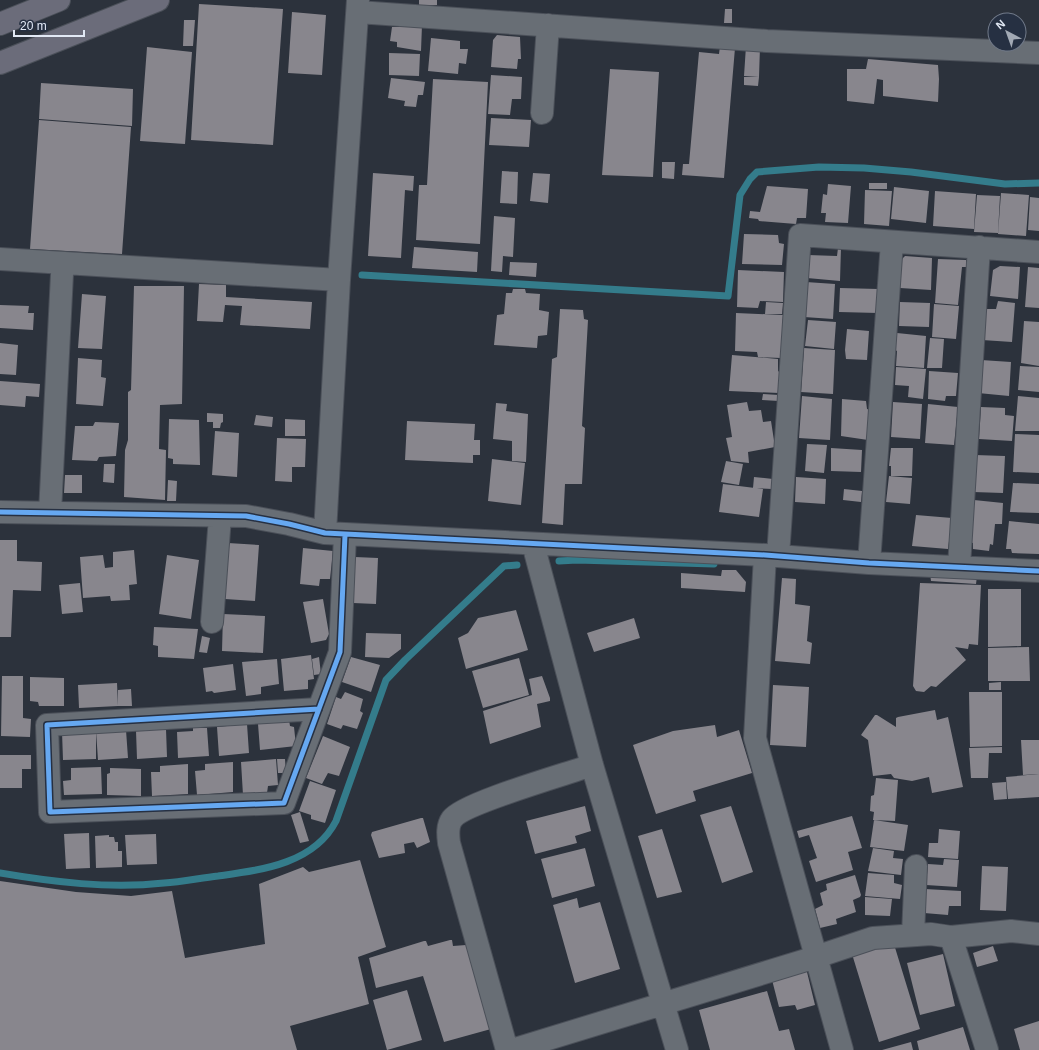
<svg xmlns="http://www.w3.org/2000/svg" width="1039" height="1050" font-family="Helvetica,sans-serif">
<rect width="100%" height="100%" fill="#2c323c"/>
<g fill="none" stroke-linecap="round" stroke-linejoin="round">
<path stroke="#347c8b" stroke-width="7" d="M362,275l366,21 12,-101 10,-16 7,-7 62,-5 45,1 47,4 94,12 34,-1
M559,561l18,-1 137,4
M0,873c53,9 109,16 164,10 18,-1 36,-5 54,-7 43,-6 96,-12 118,-55l50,-141 19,-20 99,-94 13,-1"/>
</g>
<path fill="#88868d" d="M419,0h18v5l-18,1z
M199,4l84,5 -10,136 -82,-5z
M725,9h7v14h-8z
M292,12l34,3 -4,60 -34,-2z
M184,20h11l-2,26h-10z
M399,23l23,2 -1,26 -24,-4v-5l-7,-1 2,-14h7z
M497,35l23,2 1,22h-3l-1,10 -26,-2 2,-27z
M431,38l29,3v8h8l-2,15 -7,-1 -1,11 -30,-3z
M720,46l15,2 -11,130 -42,-3 1,-11h6l10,-112 20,2z
M746,46l14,1 -1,30 -15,-1z
M147,47l45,5 -7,92 -45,-3z
M389,53l31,1 -1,22 -30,-1z
M868,59l70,6 1,14 -1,23 -55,-6v-16l-6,-1 -3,25 -27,-3v-32h19z
M610,69l49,3 -6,105 -51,-2z
M491,75l31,2 -1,22h-9l-2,16 -22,-1z
M744,77h15l-1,9 -14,-1z
M391,78l34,4 -2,13h-5l-2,12 -12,-1 1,-5 -17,-3z
M433,79l55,3 -8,162 -64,-4 3,-55h8z
M41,83l92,6 -1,37 -93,-7z
M491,118l40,2 -2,27 -40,-2z
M39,120l92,7 -9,127 -92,-5z
M662,162h13l-1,17 -12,-1z
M502,171l16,1 -1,32 -17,-1z
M373,173l41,3 -1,15 -8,-1 -4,68 -33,-2z
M533,173l17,1 -2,29 -18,-2z
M869,183h18v6h-18z
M828,184l23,2 -3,37 -23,-1 1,-9h-5l2,-19 4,1z
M767,186l41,3 -2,29h-9l-1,6 -37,-3 -1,-2 -9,-1 1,-7 10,1z
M894,187l35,4 -3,32 -35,-4z
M865,190l27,1 -3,35 -25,-2z
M935,191l41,3 -2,35 -41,-3z
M1001,193l28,2 -3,41 -28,-2z
M977,195l23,1 -2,37 -24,-1z
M1030,197l9,1v33l-11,-1z
M494,216l21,2 -2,39 -10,-1 -1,16 -11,-1z
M744,234l34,1 1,8 5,1 -2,21 -40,-1z
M414,247l64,5 -1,20 -65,-4z
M838,248h3l-1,33 -33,-3 1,-23 29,1z
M905,256l27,2 -1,32 -31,-2 1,-28z
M938,259l28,1 1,7h-5l-4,38 -23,-2z
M510,262l27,1 -1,14 -27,-2z
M1000,266l20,1 -2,32 -28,-3 3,-26z
M1028,267l11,1v40l-14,-1z
M738,270l46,2 -1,30 -23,-1 -2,7 -21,-1z
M806,282l29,2 -2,35 -29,-2z
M199,284l27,1v12l86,5 -2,27 -70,-4 2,-19 -17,-1 -2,17 -26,-1z
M134,286h50l-2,118 -22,1 -1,44 7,1 -1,50 -41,-3 1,-47 3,-10v-48l3,-2z
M840,288l38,1v24l-39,-1z
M513,289h12l1,4 14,1 -1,16 10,2 -2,23 -9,1 -1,12 -43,-3 3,-30 7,-1 2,-21h6z
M82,294l24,2 -4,53 -24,-1z
M998,301l17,2 -3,39 -30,-2 3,-31h11z
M766,302l17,1 -1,11h-17z
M900,302l30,1 -1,24 -30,-1z
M934,304l25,2 -3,33 -24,-2z
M0,305l29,1 -1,7h6l-1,17 -33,-2z
M560,309l23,1 1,9 4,1 -6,106 3,2 -3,56h-17l-2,41 -21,-2 10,-164 5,-2z
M736,313l47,2 -2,43 -23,-1 -1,-5 -22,-1z
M808,320l28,2 -2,27 -29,-3z
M1024,321l15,1v44l-18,-3z
M847,329l22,2 -2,29 -21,-1 -1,-9z
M897,333l29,3 -2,32 -28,-2 1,-15 -2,-1z
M930,338l14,1 -2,29h-15z
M0,343l18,2 -2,30 -16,-1z
M804,348l31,2 -2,44 -32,-2z
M732,355l46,4v12l3,2 -2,20 -50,-2z
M78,358l24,2 -1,17 5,1 -3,28 -27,-2z
M981,360l30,2 -2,34 -31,-3z
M1020,366l19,1v25l-21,-2z
M896,367l30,2 -3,30 -15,-2 1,-11 -14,-1z
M929,371l29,2 -2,23h-10l-1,5 -17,-2z
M0,381l40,3 -1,13 -13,-1 -1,11 -25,-2z
M763,394l16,1v6l-17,-1z
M802,396l30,3 -2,41 -31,-2z
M1018,396l21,2v33h-24z
M842,399l24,2 1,8 3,1 -2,30 -27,-4z
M747,402l2,9 12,-1 2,12 8,-1 4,26 -27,5 1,11 -18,-2 -5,-23 6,-1 -5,-32z
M893,402l29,2 -2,35 -29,-2z
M496,403l11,1 -1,7 22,3 -2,48 -14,-1v-20l-19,-2z
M928,404l30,3 -4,38 -29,-2z
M981,407l24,1v7l9,1 -2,25 -33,-2z
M207,413l16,1v8l-2,1 -1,5h-7v-6h-6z
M256,415l17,2 -1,10 -18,-2z
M169,419l30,1 1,45 -27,-1v-5l-5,-1z
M285,419l20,1v16h-20z
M407,421l68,3 -1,16h6v15h-7v8l-68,-3z
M95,422l24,1 -3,33 -17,1 -2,4 -25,-1 3,-34h18z
M215,431l24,2 -2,44 -25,-2z
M1015,434l24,1v38l-26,-1z
M277,438l29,1 -1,28h-13v15l-17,-1z
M807,444l20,1 -3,28 -19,-2z
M831,448l31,2 -1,22 -30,-1z
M891,448h22l-1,28h-21v-10h-2z
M975,455l30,1 -2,37 -30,-1z
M492,459l33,4 -4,42 -33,-4z
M726,461l17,3 -4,21 -18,-3z
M104,464h11l-1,19 -11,-1z
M65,475h17v18h-18z
M889,476l23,2 -2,26 -24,-2z
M754,477l19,2 -1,10 -19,-1z
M796,477l30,2 -1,25 -30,-2z
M168,480l9,1 -1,20h-9z
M1013,483l26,1v29l-29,-1z
M723,484l40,5 -4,28 -40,-5z
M844,489l18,2 -1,11 -18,-2z
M974,500l29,3 -1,21h-7l-2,21 -3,-1 -1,7 -16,-2v-6l-4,-1z
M916,515l36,3 -4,31 -36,-3z
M1009,521l30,3v30l-27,-1 -1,-4h-5z
M0,540h17v21l25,1 -1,29 -28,-1 -2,47h-11z
M228,543l31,2 -4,56 -30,-2z
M303,548l30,3 -3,28h-10l-1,7 -19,-2z
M134,550l3,34 -8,1 1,15 -19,1 -1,-5 -27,2 -3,-41 23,-2 2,13 8,-1v-15z
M167,555l32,5 -8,59 -32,-5z
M355,557l23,1 -2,46 -23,-1z
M722,570h14l10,12 -1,10 -64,-4v-15l40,3z
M930,573l47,3 -1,8 -45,-3z
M782,578l14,1 -1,25 15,2 -3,35 5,2 -2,21 -35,-3z
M80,583l3,29 -21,2 -3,-29z
M920,583l61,2 -3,60 -9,-1 -1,5 -13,-2 11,13 -30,27 -5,-1 -7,6 -8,-1 -3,-5z
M988,589h33v57l-33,1z
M323,599l6,35 -3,6 -15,3 -8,-41z
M516,610l12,40 -62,19 -8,-31 10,-5 10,-15z
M223,614l42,2 -2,37 -41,-2z
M634,618l6,20 -46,14 -7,-19z
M154,627l44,2 -4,30 -36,-2v-11l-5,-1z
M366,633l35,1v15l-12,9 -24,-1z
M202,636l8,2 -3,15 -8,-1z
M1029,647l1,34h-42v-33z
M311,655l3,24 -6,1v9l-24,2 -3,-32z
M319,657l2,17 -7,1 -2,-16z
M351,657l29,8 -9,27 -29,-10z
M519,658l10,37 -46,13 -11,-37z
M277,659l2,25 -18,3v7l-15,2 -4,-34z
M233,664l3,26 -22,3 -2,-2 -6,1 -3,-24z
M2,676h21v42l8,1 -1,18 -29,-1z
M542,676l8,22v3l-13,3 4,23 -51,17 -7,-33 49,-16 -3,-16z
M30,677l34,1v28h-25l-1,-4 -8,-1z
M1001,682v8h-12v-7z
M117,683l1,23 -39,2 -1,-23z
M773,685l36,2 -3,60 -36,-2z
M131,689l1,17h-14v-16z
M345,692l18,7 -3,12 3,2 -6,16 -14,-4 -2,4 -14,-5 9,-27 5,2z
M969,692h33v54l-32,1z
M935,710l2,10 11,-3 15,70 -31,6 -3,-16 -17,4 -18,-3 -3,-4 -18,2 -5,-36 -7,-5 14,-20h2l19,12v-9l2,-1z
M289,720l1,6 4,1 2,19 -36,4 -2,-26z
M247,724l2,29 -30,3 -2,-29z
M715,725l2,12 22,-7 13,43 -59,18 3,10 -40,13 -23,-69 40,-14z
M193,728h14l2,28 -31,2 -1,-26 16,-1z
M166,729l1,28 -30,2 -1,-28z
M126,730l2,28 -30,2 -2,-29z
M96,731v28l-33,1 -1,-28z
M323,736l27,11 -11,29 -11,-3 -6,11 -16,-6z
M1021,740h18v34l-16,1z
M1002,747v6h-13l-1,25h-17l-2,-30z
M0,755h31v14h-9v19h-22z
M276,759l2,26 -10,1 -1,7 -24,2 -2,-33z
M277,759h8l1,14h-8z
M233,762v30l-36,3 -2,-24 10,-1v-6z
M188,764v30l-36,2 -1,-24h9v-6z
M101,767l1,27 -38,1 -1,-14 8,-1v-12z
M110,768l31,1v27l-34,-1v-21l3,-1z
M1039,774v23l-31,2 -2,-22z
M876,778l22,2 -3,41 -22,-1 1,-8 -4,-1 1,-15 3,-1z
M310,781l26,9 -11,33 -14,-4v-4l-12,-4z
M1006,782l1,17 -13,1 -2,-17z
M585,806l6,25 -16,5 2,7 -42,11 -9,-33z
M731,806l22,66 -31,11 -22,-68z
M300,812l9,29 -9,2 -9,-28z
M852,816l10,32 -14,4 5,18 -37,12 -7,-21 8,-3 -8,-23 -10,3 -2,-7z
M421,818h2l7,24 -13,6 -3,-6 -10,2 1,9 -26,5 -8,-23 1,-3z
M874,820l34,5 -4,26 -34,-4z
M662,829l20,63 -25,6 -19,-62z
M939,829l21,2 -2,28 -30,-2 1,-14h9z
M89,833l1,35 -24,1 -2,-35z
M156,834l1,30 -30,1 -2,-30z
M109,835v2h5l1,5h3v9h4v16l-26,1 -1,-32z
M585,848l10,38 -43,12 -11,-39z
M873,848l21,3 -1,7 10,1 -2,16 -33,-4z
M944,859l15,1 -2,27 -31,-2 2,-21 15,1z
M360,860l26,87 -28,10 11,47 -79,22 7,24h-297v-169l76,11 55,4 41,-5 13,67 80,-14 -6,-60 44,-17 6,5z
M982,866l26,1 -2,44 -26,-1z
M868,873l26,2v8l8,2 -2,14 -35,-3z
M855,875l6,20 -1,2 -7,3 3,12 -20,7 1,5 -17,4 -5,-19 8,-4 -3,-12 7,-3 -1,-6z
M925,889l36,2v15h-12l-1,9 -24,-2z
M865,897l27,2 -2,17 -25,-1z
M577,898l2,10 21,-6 20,67 -45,14 -22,-78z
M450,940h2l1,6 13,-1 25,84 -47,13 -21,-66 -47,12 -7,-30 55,-17h2l2,5z
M893,941l27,88 -41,13 -27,-88z
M993,946l5,15 -21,6 -4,-14z
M943,954l12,52 -35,9 -13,-52z
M799,969l8,3 8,33 -18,5 -2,-5 -16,2 -8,-31z
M407,990l15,50 -35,10 -14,-50z
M767,991l12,40 10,-2 6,21h-85l-11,-40z
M1039,1021v29h-19l-6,-21z
M963,1027l7,23h-51l-2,-9z
M911,1042l2,8h-31z"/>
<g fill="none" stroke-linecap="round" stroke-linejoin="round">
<defs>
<path id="minor" d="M358,12l409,29 272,12
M542,113l6,-88
M0,259l339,21
M0,512l246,4 43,8 36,9 440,22 104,8 170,8
M50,513l12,-239
M325,533l14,-253 19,-280
M533,544l59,221 85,285
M765,555l-10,183 87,312
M778,556l22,-321 239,17
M869,563l23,-321
M959,567l20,-320
M212,622l8,-105
M319,709l-272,16 3,87 234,-9 56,-151 5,-117
M913,935l3,-69
M951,937l36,113
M507,1050l-58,-207c-1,-8 -2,-17 3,-24 11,-16 115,-45 140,-54
M512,1050l304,-93 57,-19 58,-4 20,3 60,-6 28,3"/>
<path id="highway" d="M0,24l59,-24
M0,63l158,-63"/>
</defs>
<use href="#minor" stroke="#4b5059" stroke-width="24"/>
<use href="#highway" stroke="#4b5059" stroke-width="24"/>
<use href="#minor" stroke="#686e75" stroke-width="22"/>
<use href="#highway" stroke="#6b6c7a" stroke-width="22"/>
<defs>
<path id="cycleway" d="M0,512l246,4 43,8 36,9 440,22 104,8 170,8
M319,709l-272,16 3,87 234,-9 56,-151 5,-117"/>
</defs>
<use href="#cycleway" stroke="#263042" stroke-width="8"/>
<use href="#cycleway" stroke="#66a8f1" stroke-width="5"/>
</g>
<g transform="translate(1007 32) rotate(319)"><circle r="19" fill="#263042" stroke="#717a8a"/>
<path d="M0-3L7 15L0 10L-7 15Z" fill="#a2a9b4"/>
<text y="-6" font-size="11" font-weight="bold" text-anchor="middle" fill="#e2e9f5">N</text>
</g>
<path d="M14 30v6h70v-6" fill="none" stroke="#e2e9f5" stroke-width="2"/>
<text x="20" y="30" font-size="12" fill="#e2e9f5" stroke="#263042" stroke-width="3" paint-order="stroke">20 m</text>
</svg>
